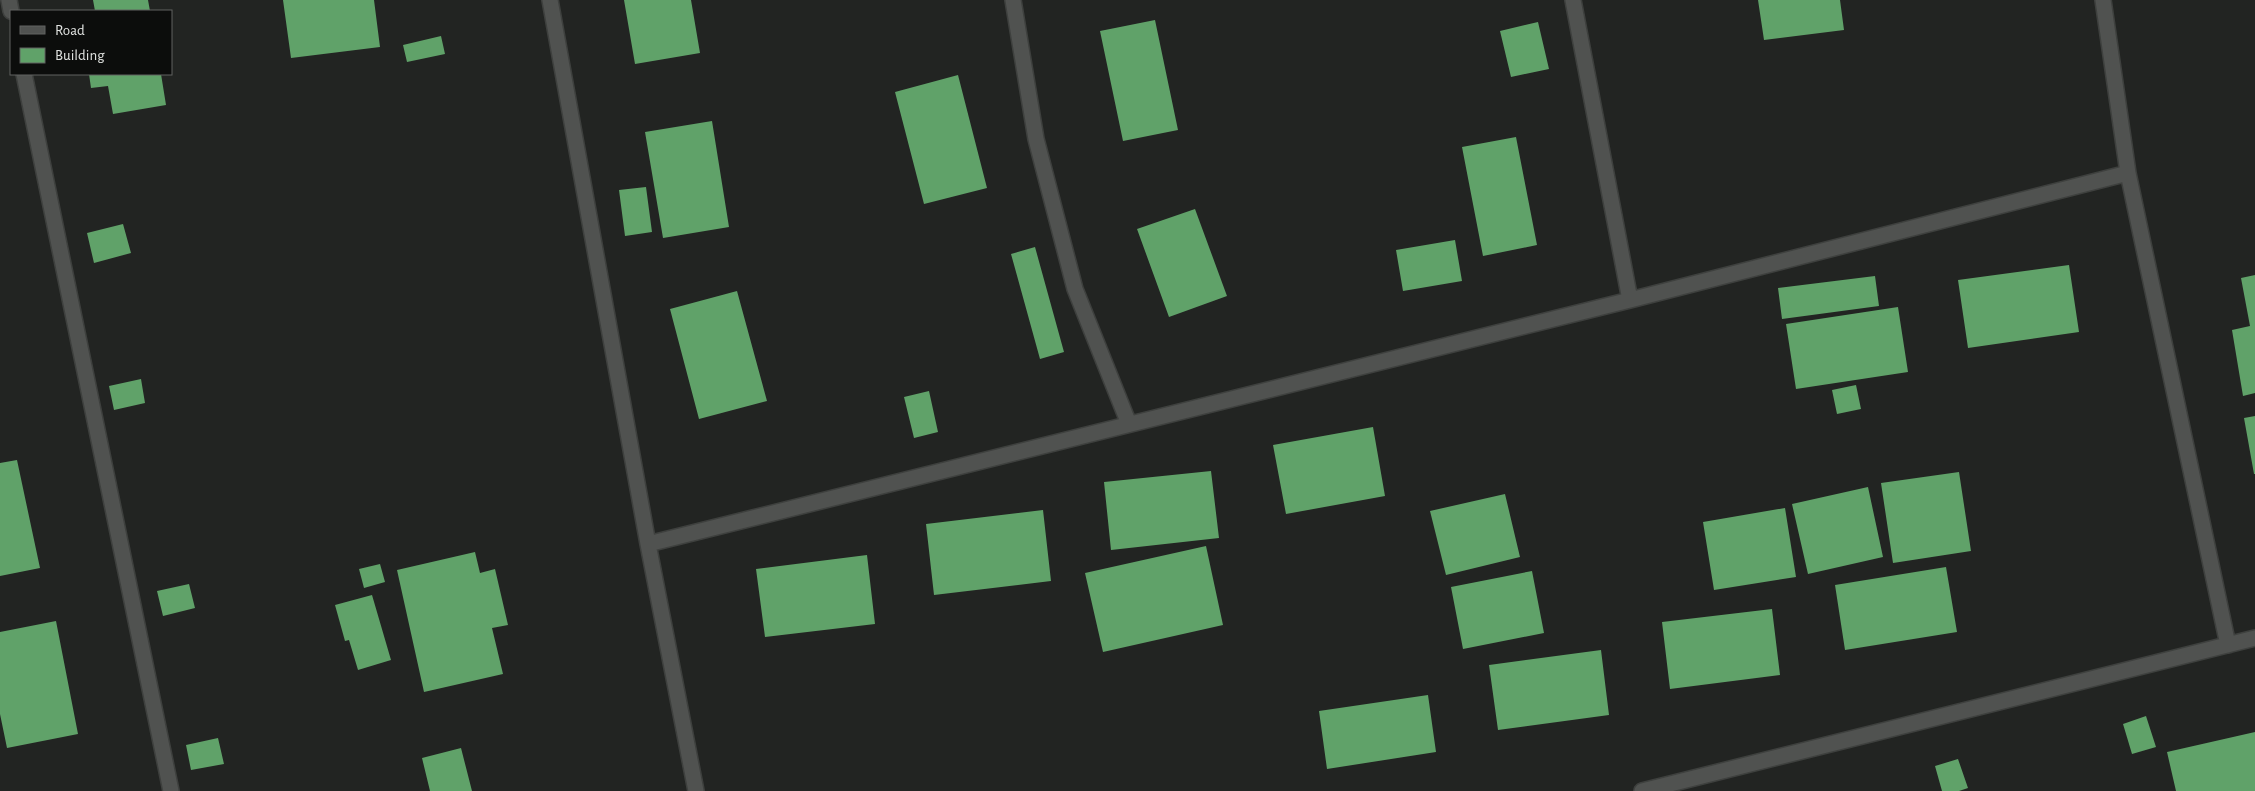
<svg xmlns="http://www.w3.org/2000/svg" width="2255" height="791" font-family="'Alegreya Sans',sans-serif">
<rect width="100%" height="100%" fill="#222422"/>
<path fill="#60a269" d="M93,0h55l2,11h-55z
M283,0h91l6,47 -89,11z
M624,0h67l9,53 -65,11z
M1758,0h82l4,30 -80,10z
M1155,20l23,110 -55,11 -23,-110z
M1538,22l11,47 -38,8 -11,-46z
M441,36l4,18 -38,8 -4,-17z
M89,74h72l5,31 -53,9 -5,-28 -17,2z
M958,75l29,113 -63,16 -29,-112z
M712,121l17,106 -66,11 -18,-106z
M1516,137l21,108 -54,11 -21,-109z
M646,187l6,45 -27,4 -6,-46z
M1195,209l32,87 -58,21 -32,-88z
M123,224l8,29 -37,10 -7,-30z
M1455,240l7,41 -59,10 -7,-41z
M1035,247l29,105 -24,7 -29,-105z
M2069,265l10,67 -111,16 -10,-68z
M2255,275v118l-12,3 -11,-66 18,-4 -9,-48z
M1875,276l4,30 -97,13 -4,-31z
M737,291l30,110 -68,18 -29,-110z
M1898,307l10,65 -112,17 -10,-65z
M141,379l4,24 -31,7 -5,-24z
M1856,385l5,24 -24,5 -5,-24z
M929,391l9,41 -24,6 -10,-41z
M2255,416v58h-1l-10,-56z
M1373,427l12,69 -99,18 -13,-69z
M17,460l23,108 -40,8v-113z
M1211,471l8,67 -108,12 -7,-68z
M1959,472l12,79 -78,12 -12,-80z
M1868,487l15,70 -75,17 -16,-70z
M1505,494l15,63 -74,18 -16,-64z
M1785,508l11,69 -82,13 -11,-68z
M1043,510l8,71 -117,14 -8,-71z
M1206,546l17,79 -120,27 -18,-79z
M475,552l5,21 15,-4 13,56 -16,3 11,46 -79,18 -27,-122z
M867,555l8,69 -110,13 -9,-68z
M380,564l5,18 -21,6 -5,-19z
M1946,567l11,65 -112,18 -10,-65z
M1532,571l12,62 -81,16 -12,-62z
M189,584l6,24 -32,8 -6,-25z
M372,595l19,65 -33,10 -9,-30 -4,1 -10,-36z
M1772,609l8,66 -110,14 -8,-67z
M56,621l22,113 -71,14 -7,-34v-82z
M1601,650l8,65 -111,15 -9,-65z
M1428,695l8,57 -109,17 -8,-58z
M2146,716l10,31 -24,7 -9,-30z
M2255,732v59h-79l-9,-39z
M218,738l6,26 -33,6 -5,-25z
M461,748l11,43h-42l-8,-33z
M1958,759l10,29 -9,3h-17l-7,-25z"/>
<g fill="none" stroke-linecap="round" stroke-linejoin="round">
<defs>
<path id="minor" d="M9,0l2,11
M550,0l98,544 48,247
M1013,0l23,139 39,150 54,135
M1573,0l57,300
M2103,0l25,173 100,472
M24,74l147,717
M648,544l982,-244 498,-127
M1642,791l613,-153"/>
</defs>
<use href="#minor" stroke="#3e403e" stroke-width="18"/>
<use href="#minor" stroke="#505250" stroke-width="15"/>
</g>
<rect x="10" y="10" width="162" height="65" fill="#0c0d0c" stroke="#616261"/>
<rect x="20" y="26" width="25" height="8" fill="#505250" stroke="#616261"/>
<text x="55" y="35" font-size="15" fill="#e0e2e0">Road</text>
<rect x="20" y="48" width="25" height="15" fill="#60a269" stroke="#616261"/>
<text x="55" y="60" font-size="15" fill="#e0e2e0">Building</text>
</svg>
